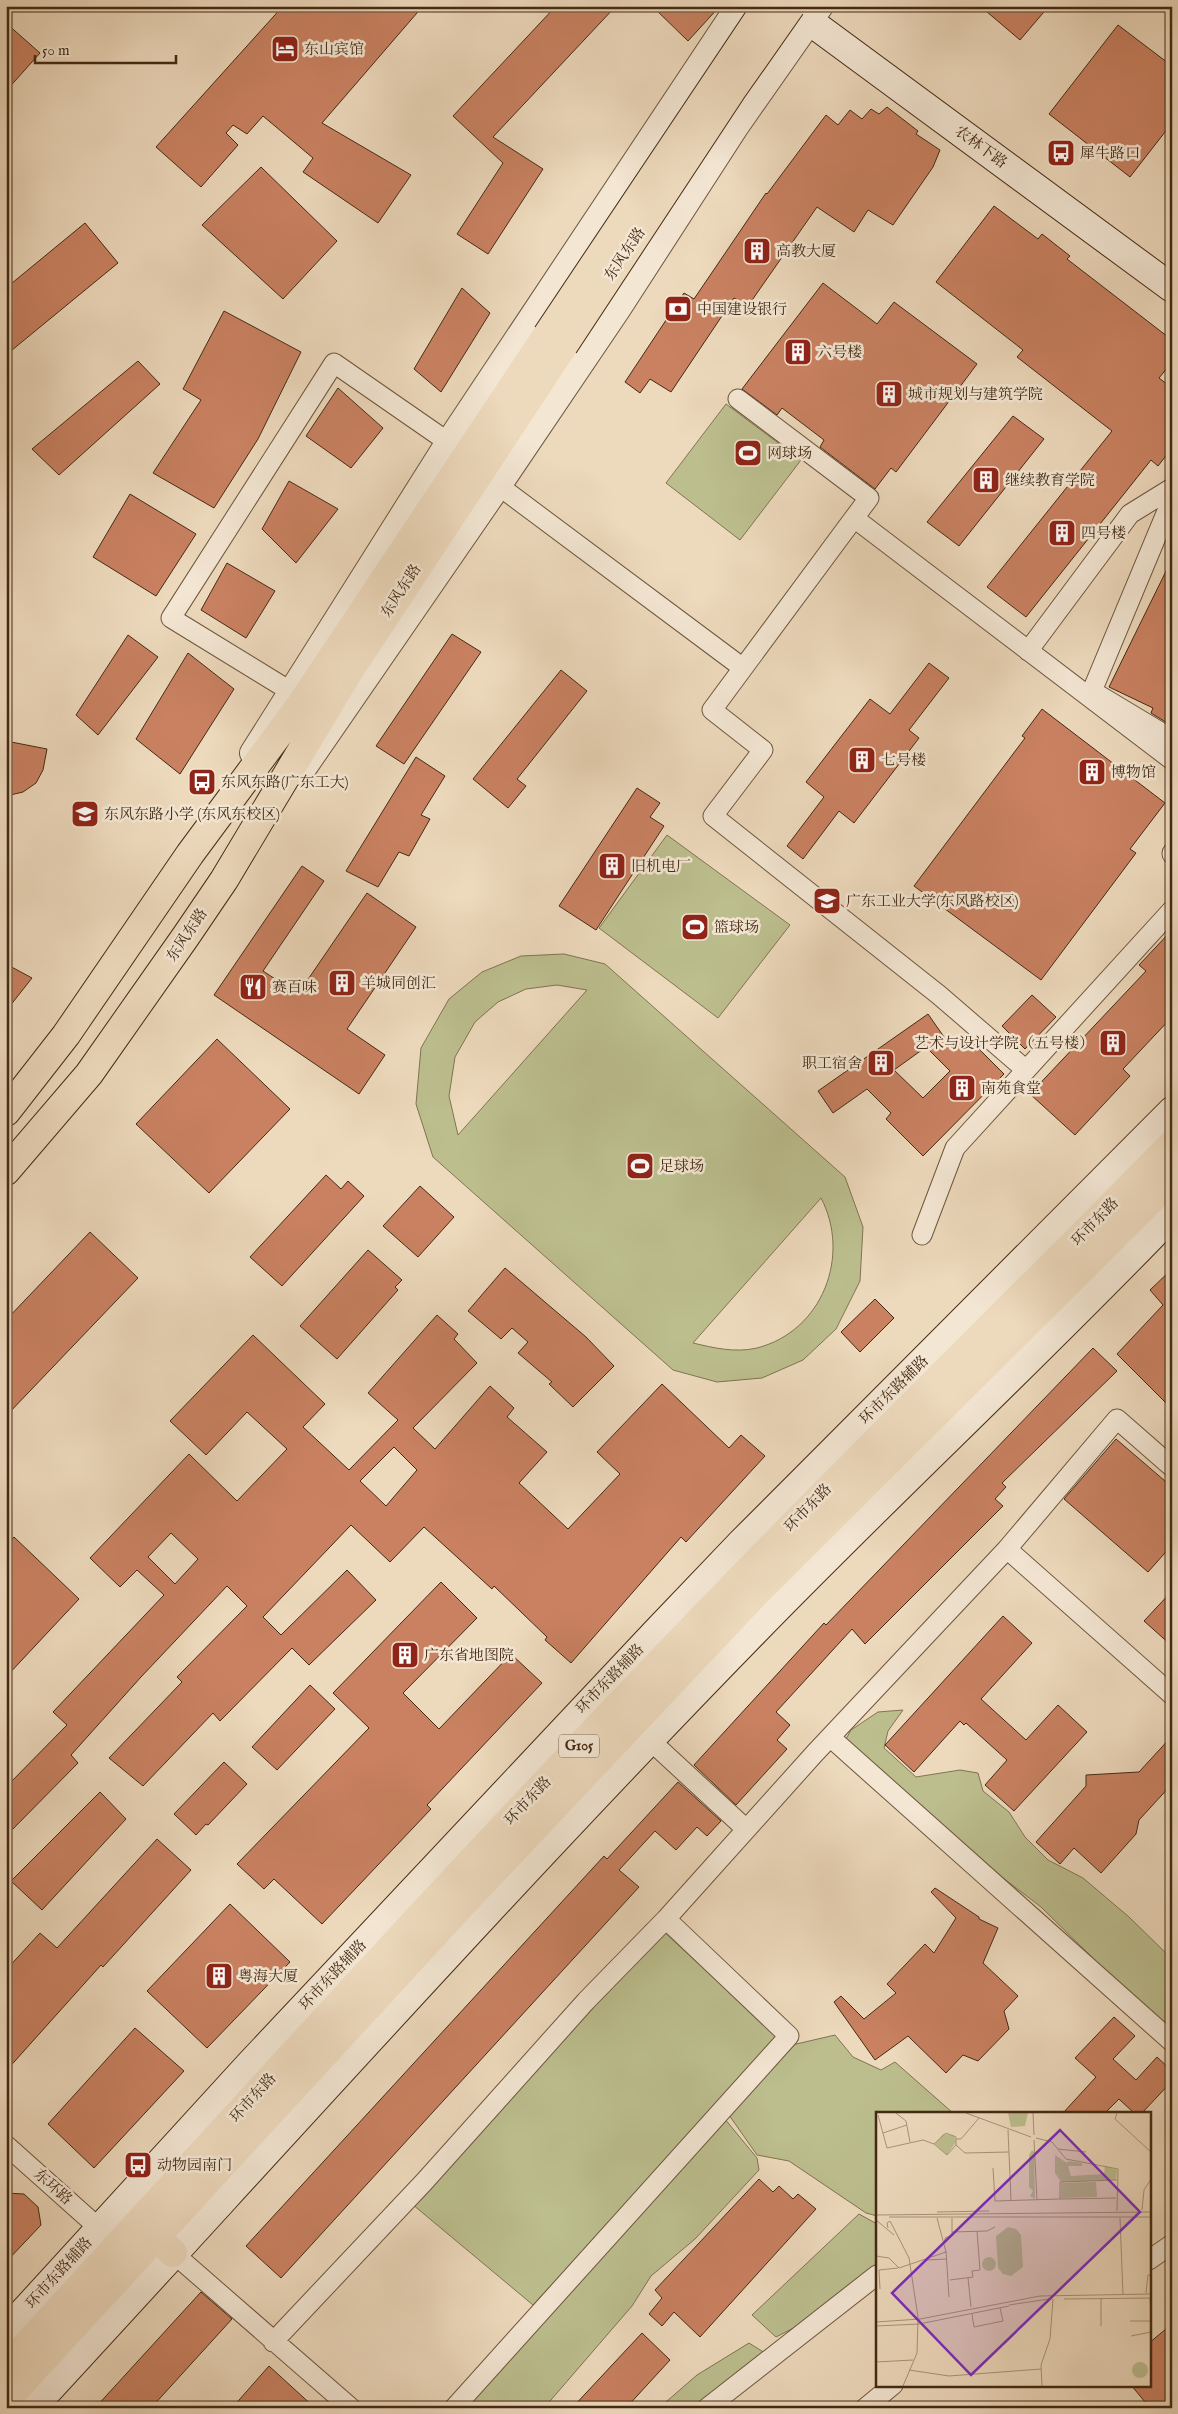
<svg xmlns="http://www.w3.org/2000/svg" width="1178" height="2414" font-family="'IM FELL English','Noto Serif SC',serif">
<rect width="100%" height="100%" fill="#edd9bc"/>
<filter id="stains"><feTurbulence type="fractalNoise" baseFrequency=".004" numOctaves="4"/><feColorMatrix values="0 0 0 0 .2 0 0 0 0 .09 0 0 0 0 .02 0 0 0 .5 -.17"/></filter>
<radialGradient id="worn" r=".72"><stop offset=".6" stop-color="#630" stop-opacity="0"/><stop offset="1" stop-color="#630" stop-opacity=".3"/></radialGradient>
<path fill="#bcbe8e" stroke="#807451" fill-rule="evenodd" d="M726,404l75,56 -61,80 -74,-57z
M667,835l123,90 -72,93 -119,-90z
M564,954l41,10 240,213 18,50 -3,54 -24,48 -33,31 -41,18 -45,4 -44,-12 -240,-213 -17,-53 5,-56 28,-49 33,-27 39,-16zM557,985l30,5 -129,145 -9,-39 6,-39 20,-35 23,-20 28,-13zM821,1198c30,57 2,133 -64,150 -22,5 -43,0 -64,-5z
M903,1710l-15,21 -4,17 32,29 44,-7 18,3 5,18 26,21 16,25 23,23 35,18 46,39 43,42v77l-131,-129 -93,-71 -102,-97 5,-9 27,-18z
M663,1931l115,106 -245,268 -121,-101z
M835,2035l18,22 28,13 14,-8 58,51h-76v103l-11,-3 -77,-52 -32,-6 -28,-40 63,-70z
M724,2118l33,40 2,12 -64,69 -44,37 -19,30 -88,102h-85z
M859,2214l18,10v39l-70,58 -31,16 -24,-22z
M749,2343l16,10 -67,55h-39l38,-33z"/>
<path fill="#c98161" stroke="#442a14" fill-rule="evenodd" d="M283,6h140l-101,117 89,52 -33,48 -75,-51 10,-14 -50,-42 -16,18 -14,-9 -7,8 12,12 -37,42 -45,-40z
M556,6h60l-123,131 50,32 -55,85 -31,-20 46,-71 -50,-47z
M652,6h68l-32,35z
M980,6h69l-29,34z
M6,23l34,30 -34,38z
M1118,25l54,41v57l-42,54 -81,-63z
M887,107l31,24 -2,3 24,16 -7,17 -40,58 -25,-15 -14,22 -37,-25 -69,99 -14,-8 -63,94 -21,-13 -10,14 -15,-11 59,-89 10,6 72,-106 1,1 59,-79 12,10 12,-15 12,9 9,-10 8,5z
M261,167l76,74 -54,58 -81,-74z
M994,206l44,33 4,-5 28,22 -3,3 105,81v22l-13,16 13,10v60l-14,18 -7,-6 -125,157 -39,-30 125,-156 -95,-74 6,-7 -87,-68z
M85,223l33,40 -112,92v-67z
M823,283l54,41 17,-22 83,62 -81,108 -5,-4 -16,21 -55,-42 4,-7 -42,-32 -5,7 -35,-26z
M462,288l28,25 -49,79 -27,-23z
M224,311l77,41 -43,87 -44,69 -61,-35 48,-73 -18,-11z
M138,361l22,23 -101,91 -27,-26z
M338,388l45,40 -32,40 -45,-32z
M1013,416l31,23 -85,107 -32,-24z
M289,481l49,28 -42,54 -34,-34z
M130,494l66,40 -40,62 -63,-39z
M1172,559v167l-21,-13 2,-5 -44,-21z
M227,563l48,28 -29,47 -45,-28z
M452,634l29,18 -77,112 -28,-18z
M128,635l30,22 -60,78 -22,-20z
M188,653l46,36 -54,85 -44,-35z
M929,663l20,15 -40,52 10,8 -65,85 -15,-12 -36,48 -16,-13 37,-49 -18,-15 64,-83 20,15z
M561,670l26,21 -70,88 9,7 -18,22 -35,-29z
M1042,709l123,94 -35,46 6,4 -95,127 -127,-94 111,-148 -3,-2z
M6,741l41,8 -4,21 -7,13 -13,9 -17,4z
M416,757l29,19 -24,39 9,4 -21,37 -10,-4 -21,35 -32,-16z
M637,788l23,15 -10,14 14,9 -68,104 -37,-24z
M302,866l22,15 -61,90 35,23 69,-101 49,34 -69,102 38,26 -26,39 -145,-99z
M1172,930v87l-49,52 7,7 -55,59 -45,-41 116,-123 -7,-6z
M6,964l26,14 -26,33z
M1032,995l24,22 -31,32 -23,-23z
M928,1014l23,33 13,-13 40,40 -81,82 -37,-37 5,-6 -24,-24 -34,24 -15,-22zM926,1047l24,24 -27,27 -29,-28z
M217,1039l73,70 -81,84 -73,-69z
M326,1175l15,14 7,-8 16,15 -82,90 -32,-29z
M420,1186l34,31 -36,40 -35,-31z
M90,1232l48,46 -132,138v-96z
M368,1250l34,30 -7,7 3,3 -61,69 -37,-33z
M505,1268l81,69 28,29 -41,41 -24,-23 3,-2 -34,-29 10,-11 -16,-14 -11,11 -33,-28z
M1172,1269v140l-55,-55 46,-49 -13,-15z
M875,1299l19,19 -34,34 -19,-20z
M437,1315l21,19 -4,5 23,24 -64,65 22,21 55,-63 24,22 -7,9 40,35 -28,31 49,46 52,-55 -23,-22 65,-68 67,64 12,-13 24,21 -79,86 -5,-5 -110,126 -26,-23 2,-3 -53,-51 -2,3 -68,-62 -34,35 -39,-37 -88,92 18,18 66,-65 29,30 -67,65 -17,-17 -72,73 -7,-8 -70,73 -34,-28 73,-76 -5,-5 70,-71 -20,-20 -86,91 -70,78 7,8 -72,73v-49l61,-62 -14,-13 111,-117 -27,-25 -17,17 -30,-29 99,-104 48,47 50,-52 -40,-37 -41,43 -36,-34 83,-86 72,69 -22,23 46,43 49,-50 -30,-27zM394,1447l23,23 -31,36 -26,-25zM171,1533l27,26 -23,25 -27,-27z
M1093,1348l24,23 -115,112 4,4 -11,12 8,7 -138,138 -13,-15 -76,83 14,13 -13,15 10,9 -51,56 -42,-40 130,-142 2,2z
M1116,1439l56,48v58l-24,27 -84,-73z
M14,1537l65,62 -73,78v-131z
M441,1582l36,36 -74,75 36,36 72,-75 31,29 -115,122 4,4 -109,115 -48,-45 -10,10 -27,-25 132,-136 -36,-35z
M1172,1591v55l-28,-25z
M1003,1616l29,27 -51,56 45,41 32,-35 29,27 -73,79 -29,-26 22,-25 -41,-37 -2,2 -4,-4 -46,51 -29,-27z
M310,1685l25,24 -58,61 -25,-23z
M1172,1736v48l-33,36 -3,14 -35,39 -27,-25 -14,16 -24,-22 50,-56v-11l53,-3z
M224,1762l23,22 -39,41 -2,-1 -10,11 -22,-21z
M678,1782l43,39 -14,15 -10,-9 -21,23 -21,-19 -36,39 20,17 -358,391 -35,-32 358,-390 3,3z
M100,1792l26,27 -84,91 -31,-29z
M157,1839l34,31 -88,97 -2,-2 -95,106v-101l34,-37 17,15z
M935,1888l44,29v2l19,9 -15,35 35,33 -14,15 5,18 -31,32 -15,-6 -17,18 -38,-37 -33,24 -41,-58 7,-6 23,23 32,-26 -9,-9 38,-40 9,9 22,-35 -25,-26z
M230,1904l60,58 -83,86 -60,-57z
M1114,2017l21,19 -22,23 23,21 21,-23 15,14v10l-30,32h-8l-15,-14 -14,14h-42l33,-36 -21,-19z
M135,2028l49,43 -90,97 -46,-44z
M759,2179l14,13 6,-6 14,13 5,-5 18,15 -116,128 -26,-25 -12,14 -13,-12 13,-16 -7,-8z
M6,2193l18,1 14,13 3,18 -35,37z
M201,2292l31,27 -81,89h-56z
M1172,2324v84h-22l-19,-23h18v-42z
M642,2333l28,27 -44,48h-54z
M269,2366l46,42h-83z"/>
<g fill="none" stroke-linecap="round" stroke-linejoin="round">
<defs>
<path id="minor" d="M738,399l131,99 -15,20 318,242
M499,486l244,182
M1172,499l-80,192 80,48
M854,518l-142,192 51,40 -50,66 226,179 87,75
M1028,651l102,-137 42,-26
M290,691l-119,-73 163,-255 114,79
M1172,853v1
M922,1235l33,-87 217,-238
M1007,1549l165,146
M641,1732l105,97
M830,1737l342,305
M6,2145l94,84
M173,2253l178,155
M1149,2260l23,-16
M273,2342l151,-160 162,-181 80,-82
M454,2408l335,-372 -123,-117 149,-166 192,-204 110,-130 55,48
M707,2408l170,-133
M865,2408l28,-23"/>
<path id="tertiary" d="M252,753l196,-311 290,-436
M301,773l198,-287 119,-176 119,-184 84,-120"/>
<path id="secondary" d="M789,6l383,282
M6,2331l243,-266 406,-432 86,-90 431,-432
M32,2408c240,-260 476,-524 723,-777 137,-141 281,-274 417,-416"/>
<path id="trunk" d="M6,1112l60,-77 124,-181 111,-150 246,-369
M6,1171l83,-97 97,-138 38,-56 124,-207 216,-328
M156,2237l17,16
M6,2367c224,-244 446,-490 676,-728 160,-168 327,-329 490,-495
M6,2400l452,-491 299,-317 415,-413"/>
</defs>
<use href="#minor" stroke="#6e563e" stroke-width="21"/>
<use href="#tertiary" stroke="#6e563e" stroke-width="26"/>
<use href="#secondary" stroke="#442a14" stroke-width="30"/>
<use href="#trunk" stroke="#442a14" stroke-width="30"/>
<use href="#minor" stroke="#f3e6d3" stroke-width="19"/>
<use href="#tertiary" stroke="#f3e6d3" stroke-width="24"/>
<use href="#secondary" stroke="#f3e6d3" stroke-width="28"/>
<use href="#trunk" stroke="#edd9bc" stroke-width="28"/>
<defs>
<path id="trunk-bridge" d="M547,335l220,-329
M564,345l168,-255 59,-84"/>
</defs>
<use href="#trunk-bridge" stroke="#442a14" stroke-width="30" stroke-linecap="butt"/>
<use href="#trunk-bridge" stroke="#edd9bc" stroke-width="28"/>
</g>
<defs>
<symbol id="hotel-square" viewBox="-11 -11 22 22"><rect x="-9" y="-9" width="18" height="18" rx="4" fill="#8f2418" stroke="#f3e6d3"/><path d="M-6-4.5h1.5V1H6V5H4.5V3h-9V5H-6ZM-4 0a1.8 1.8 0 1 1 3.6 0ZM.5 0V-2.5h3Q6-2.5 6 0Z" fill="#fff"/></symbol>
<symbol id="bus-square" viewBox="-11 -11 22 22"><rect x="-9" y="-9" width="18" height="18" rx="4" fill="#8f2418" stroke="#f3e6d3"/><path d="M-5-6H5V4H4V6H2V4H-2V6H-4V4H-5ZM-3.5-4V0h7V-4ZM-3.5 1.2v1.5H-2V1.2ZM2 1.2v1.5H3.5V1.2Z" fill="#fff"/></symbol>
<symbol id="building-square" viewBox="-11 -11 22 22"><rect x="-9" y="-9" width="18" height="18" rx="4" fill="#8f2418" stroke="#f3e6d3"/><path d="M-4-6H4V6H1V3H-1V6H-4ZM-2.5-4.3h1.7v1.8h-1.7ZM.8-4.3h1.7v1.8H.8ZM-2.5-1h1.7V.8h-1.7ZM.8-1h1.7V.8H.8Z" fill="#fff"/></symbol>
<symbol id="bank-square" viewBox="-11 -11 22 22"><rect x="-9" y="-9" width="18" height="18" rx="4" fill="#8f2418" stroke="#f3e6d3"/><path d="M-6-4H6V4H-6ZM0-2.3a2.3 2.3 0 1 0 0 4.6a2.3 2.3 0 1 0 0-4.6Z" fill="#fff"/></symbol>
<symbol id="stadium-square" viewBox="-11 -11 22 22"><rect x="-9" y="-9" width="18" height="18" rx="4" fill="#8f2418" stroke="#f3e6d3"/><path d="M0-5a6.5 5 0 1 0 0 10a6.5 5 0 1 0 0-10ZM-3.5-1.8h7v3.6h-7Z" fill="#fff"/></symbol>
<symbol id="school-square" viewBox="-11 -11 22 22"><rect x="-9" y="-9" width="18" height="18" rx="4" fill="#8f2418" stroke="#f3e6d3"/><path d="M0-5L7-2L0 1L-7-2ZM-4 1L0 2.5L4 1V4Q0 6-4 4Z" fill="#fff"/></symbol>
<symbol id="university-square" viewBox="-11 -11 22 22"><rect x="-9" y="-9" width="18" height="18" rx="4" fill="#8f2418" stroke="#f3e6d3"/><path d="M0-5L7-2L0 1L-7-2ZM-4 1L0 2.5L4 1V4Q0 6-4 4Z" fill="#fff"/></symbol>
<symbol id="restaurant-square" viewBox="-11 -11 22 22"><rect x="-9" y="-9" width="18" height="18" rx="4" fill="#8f2418" stroke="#f3e6d3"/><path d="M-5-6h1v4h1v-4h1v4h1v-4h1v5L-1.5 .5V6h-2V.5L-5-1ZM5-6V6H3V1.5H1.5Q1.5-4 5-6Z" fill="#fff"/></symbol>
</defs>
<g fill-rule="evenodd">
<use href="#hotel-square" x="269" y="33" width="32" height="32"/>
<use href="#bus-square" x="1045" y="137" width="32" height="32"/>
<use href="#building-square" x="741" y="235" width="32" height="32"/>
<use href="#bank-square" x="662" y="293" width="32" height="32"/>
<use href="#building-square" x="782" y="336" width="32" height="32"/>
<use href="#building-square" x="873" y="378" width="32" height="32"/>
<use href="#stadium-square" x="732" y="437" width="32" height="32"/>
<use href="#building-square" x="970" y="464" width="32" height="32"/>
<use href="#building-square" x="1046" y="517" width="32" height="32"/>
<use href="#building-square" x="846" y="744" width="32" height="32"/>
<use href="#building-square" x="1076" y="756" width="32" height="32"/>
<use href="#bus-square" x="186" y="766" width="32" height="32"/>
<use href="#school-square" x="69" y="798" width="32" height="32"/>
<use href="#building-square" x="596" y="850" width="32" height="32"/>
<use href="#university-square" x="811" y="885" width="32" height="32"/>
<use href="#stadium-square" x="679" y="911" width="32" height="32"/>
<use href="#building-square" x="326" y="967" width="32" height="32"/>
<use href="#restaurant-square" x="237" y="971" width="32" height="32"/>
<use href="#building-square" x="1097" y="1027" width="32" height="32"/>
<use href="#building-square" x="865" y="1047" width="32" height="32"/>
<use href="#building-square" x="946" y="1072" width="32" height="32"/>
<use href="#stadium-square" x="624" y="1150" width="32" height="32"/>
<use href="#building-square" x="389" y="1639" width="32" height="32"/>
<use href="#building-square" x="203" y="1960" width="32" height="32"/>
<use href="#bus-square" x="122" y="2149" width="32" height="32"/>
</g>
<g text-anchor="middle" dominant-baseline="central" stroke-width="5" stroke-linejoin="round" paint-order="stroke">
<rect fill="#f3e6d3" stroke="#78624d" stroke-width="1" x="559" y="1734.5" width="40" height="23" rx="4"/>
<g font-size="14" font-weight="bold" fill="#442a14">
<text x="579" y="1746">G105</text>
</g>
<g font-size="15" fill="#442a14" stroke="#f3e6d3" text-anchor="start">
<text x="304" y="49">东山宾馆</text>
<text x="1080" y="153">犀牛路口</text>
<text x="776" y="251">高教大厦</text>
<text x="697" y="309">中国建设银行</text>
<text x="817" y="352">六号楼</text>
<text x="908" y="394">城市规划与建筑学院</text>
<text x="767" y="453">网球场</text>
<text x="1005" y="480">继续教育学院</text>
<text x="1081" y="533">四号楼</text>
<text x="881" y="760">七号楼</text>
<text x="1111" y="772">博物馆</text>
<text x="221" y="782">东风东路(广东工大)</text>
<text x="104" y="814">东风东路小学 (东风东校区)</text>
<text x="631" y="866">旧机电厂</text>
<text x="846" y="901">广东工业大学(东风路校区)</text>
<text x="714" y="927">篮球场</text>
<text x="361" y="983">羊城同创汇</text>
<text x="272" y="987">赛百味</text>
<text x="1094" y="1043" text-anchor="end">艺术与设计学院（五号楼）</text>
<text x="862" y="1063" text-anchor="end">职工宿舍</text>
<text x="981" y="1088">南苑食堂</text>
<text x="659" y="1166">足球场</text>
<text x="424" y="1655">广东省地图院</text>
<text x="238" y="1976">粤海大厦</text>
<text x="157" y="2165">动物园南门</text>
</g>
<g font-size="15" fill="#442a14" stroke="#f3e6d3">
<text transform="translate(981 147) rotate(36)">农林下路</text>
<text transform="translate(625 254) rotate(-56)">东风东路</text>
<text transform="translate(401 591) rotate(-57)">东风东路</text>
<text transform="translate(187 935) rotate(-56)">东风东路</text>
<text transform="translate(1095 1222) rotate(-46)">环市东路</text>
<text transform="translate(894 1390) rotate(-45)">环市东路辅路</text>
<text transform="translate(808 1508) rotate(-46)">环市东路</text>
<text transform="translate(610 1679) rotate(-46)">环市东路辅路</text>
<text transform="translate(528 1801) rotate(-47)">环市东路</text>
<text transform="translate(333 1975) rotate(-47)">环市东路辅路</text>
<text transform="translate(253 2098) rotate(-48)">环市东路</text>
<text transform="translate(53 2187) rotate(42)">东环路</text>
<text transform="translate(59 2273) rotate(-48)">环市东路辅路</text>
</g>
</g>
<g transform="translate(876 2112)">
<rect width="275" height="275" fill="#edd9bc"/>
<path d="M132,1h20l-3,13 -14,1zM67,22l11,1 2,7 -9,13 -12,-11zM156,38l2,2 1,47 -5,-3 3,-5 -4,-4v-32zM179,43l12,8 1,-2 14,2v3h-14l3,10 33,-2 1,-8 12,4 -1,10 -55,2 -6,-9zM220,70l1,15 -36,1v-15zM132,115l8,2 5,6 2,32 -12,9 -8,-2 -5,-6 -2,-32zM106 152a7 7 0 1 1 14 0a7 7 0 1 1-14 0ZM256 258a8 8 0 1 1 16 0a8 8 0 1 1-16 0Z" fill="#bcbe8e"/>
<path fill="none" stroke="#a99379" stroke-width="1" d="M20,1l10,8 4,21M90,1l65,24M157,1l1,22M241,1l-2,6 36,33M2,3l9,33 36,-8 11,4 13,11 9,-10v-8l-10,-4 -12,11M132,18l3,70M7,21l24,-8M160,26l16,4 14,17 52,10 -1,42M80,27h5l18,-21M158,28l3,60M80,33l9,8 44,-1M182,37l28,3M117,56l2,33 65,-2v-17l57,-2M184,87l56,-1M266,98l2,-20 7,-11M61,100l52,-1M0,103l275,-3M13,105h262M244,106l3,76M0,108l18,15M12,116l-1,-5 3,-2 19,37 9,59 -1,36 -14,33M76,120l35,-1 8,-4M69,131v-5l7,-3v-17M70,139l3,46M0,144l13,2 10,10 47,-16 -9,-34M50,148l21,-1M92,166l3,29M74,168l23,-3 -1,-6 8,-1 -3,-39M4,177l-1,-19 19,-2M270,181l2,-18h3M188,187l87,-1M274,187l1,16M133,193l40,-6M96,202l2,13 29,-6 -3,-13M254,209h21M0,210l44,-3 120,-23 111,-2M0,214l43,-2 90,-18M225,214v-27M255,224l20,-4M0,250l37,-2M33,258l40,6 92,-7M166,274l-1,-21 9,-26 3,-40"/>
<path fill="#7b2cbf" fill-opacity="0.15" stroke="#7b2cbf" stroke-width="2.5" d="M184,18l80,82 -169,163 -79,-82z"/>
<rect width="275" height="275" fill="none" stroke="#442a14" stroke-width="2.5"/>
</g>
<rect width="1178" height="2414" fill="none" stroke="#edd9bc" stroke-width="25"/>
<rect x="8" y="8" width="1163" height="2399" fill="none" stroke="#442a14" stroke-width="2.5"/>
<rect x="12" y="12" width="1153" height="2389" fill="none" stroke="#442a14"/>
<path d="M35 55v8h141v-8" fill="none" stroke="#442a14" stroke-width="2.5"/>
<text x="42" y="55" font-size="15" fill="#442a14" stroke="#f3e6d3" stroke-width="4" paint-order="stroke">50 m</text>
<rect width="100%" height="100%" filter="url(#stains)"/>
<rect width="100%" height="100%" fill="url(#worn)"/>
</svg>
